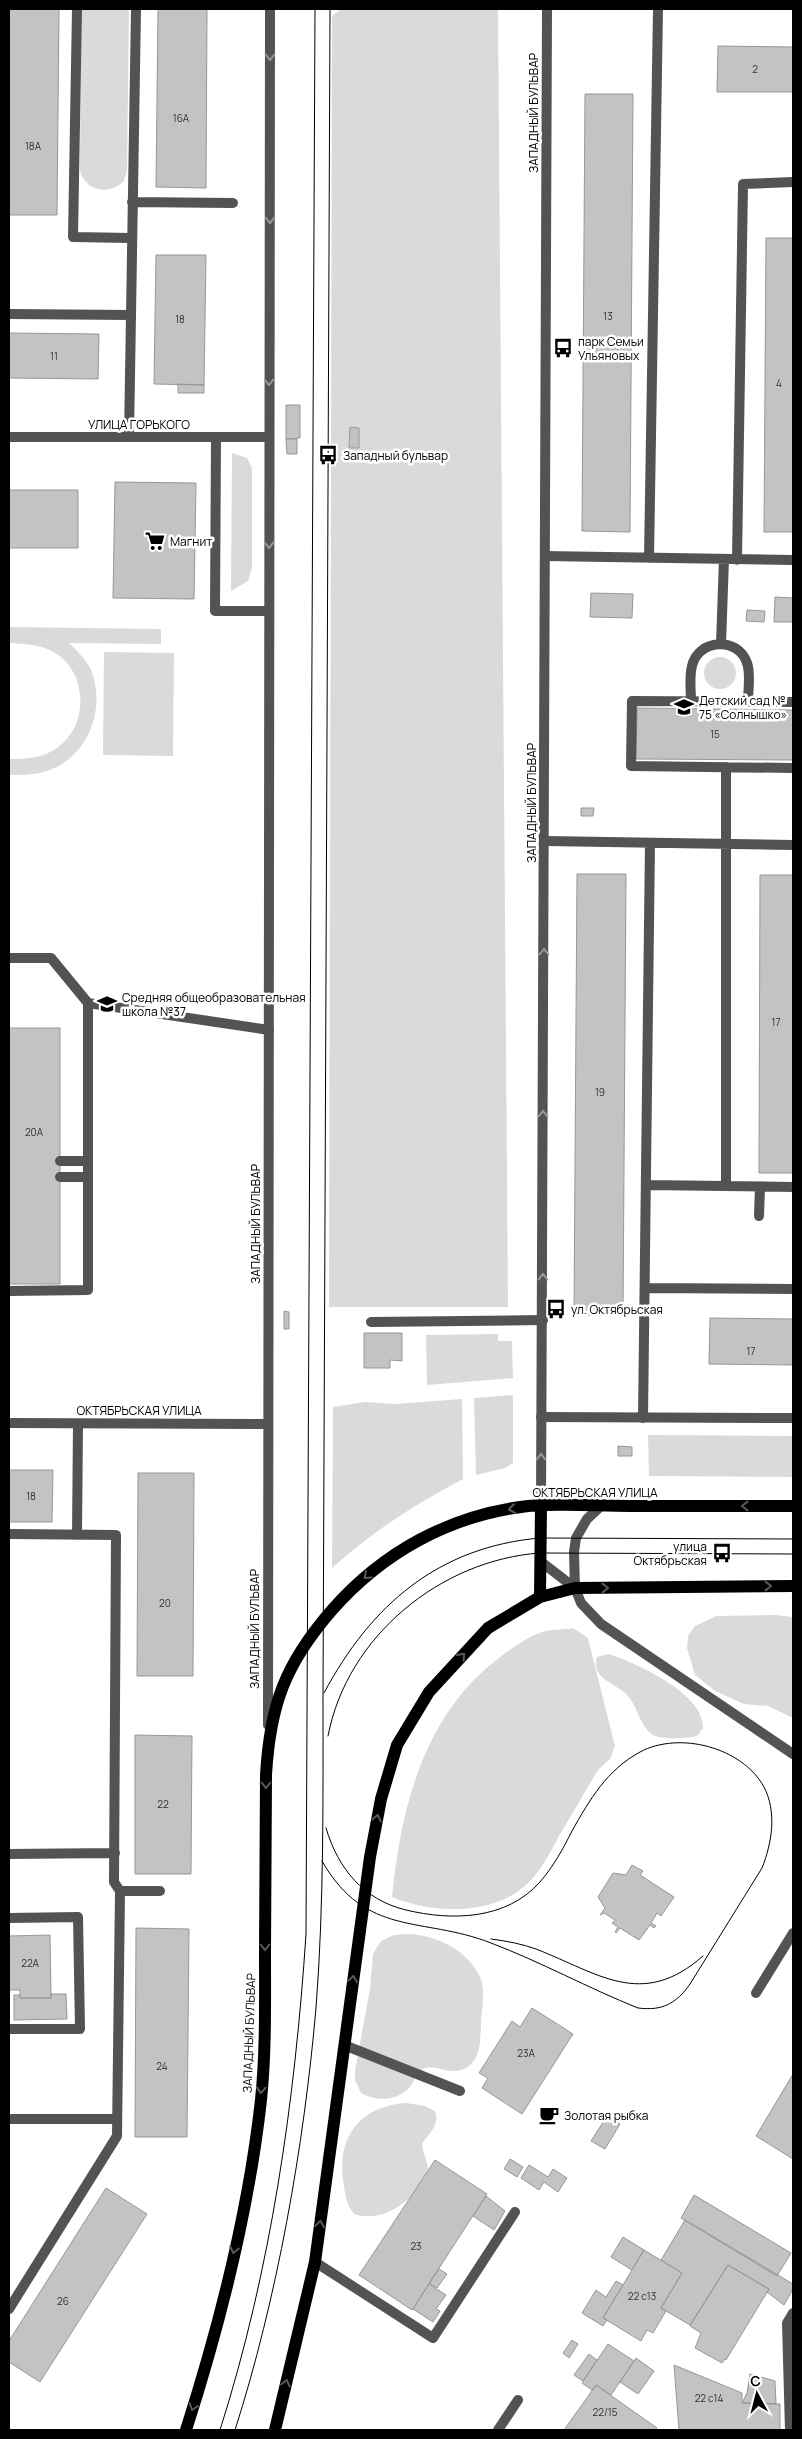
<svg xmlns="http://www.w3.org/2000/svg" width="802" height="2439" font-family="Manrope,sans-serif">
<rect width="100%" height="100%" fill="#fff"/>
<path fill="#dadada" d="M81,9h48l-2,161 -3,11c-14,15 -40,10 -44,-11z
M341,9h157l10,1298h-179l3,-1291z
M232,453l15,5 5,10v100l-4,13 -17,10z
M9,627l152,2v15l-92,-1c8,7 17,17 22,27 16,40 -4,91 -48,102 -10,3 -23,3 -34,3v-16c17,0 34,-1 48,-11 35,-24 30,-84 -10,-99 -12,-5 -25,-5 -38,-6z
M104,652l70,1 -1,103 -70,-1z
M704 673a16 16 0 1 1 32 0a16 16 0 1 1-32 0Z
M498,1334v7h14l1,37 -86,7 -1,-50z
M513,1395v68l-8,5 -29,7 -2,-77z
M462,1399l1,80c-48,25 -91,53 -131,89l1,-161 32,-5 30,2z
M648,1435l145,1v41l-144,-1z
M775,1615l18,2v101l-25,-12 -24,-2 -29,-13 -20,-16 -8,-27 1,-12 7,-10 21,-10z
M573,1628l15,10 27,108 -5,13 -12,11c-13,22 -26,44 -39,66 -9,17 -18,35 -32,48 -34,32 -94,30 -135,13 9,-90 32,-183 108,-240 12,-9 25,-18 39,-24 10,-4 23,-3 34,-5z
M609,1654c27,9 96,40 94,74l-5,7c-8,4 -38,5 -45,0 -14,-10 -15,-28 -25,-39 -11,-13 -38,-17 -31,-39z
M408,1934c28,1 60,16 72,43 6,14 1,33 1,49 -1,13 0,30 -11,39 -19,16 -36,-6 -50,6 -5,4 -6,11 -10,16 -12,14 -34,15 -49,6l-6,-13v-9l15,-82 3,-35 8,-13 13,-6z
M406,2103l19,3 10,5c5,15 -6,22 -13,33 1,11 9,22 5,35 -3,5 -9,11 -13,15 -17,16 -36,27 -60,20 -7,-9 -9,-18 -10,-29 -9,-46 15,-79 62,-82z"/>
<path fill="#c3c3c3" stroke="#979797" d="M9,9h50l-2,206h-48z
M158,9h49l-1,179 -50,-1z
M718,46l75,1v45h-76z
M585,94h48l-3,438 -48,-1z
M766,238h27v294h-29z
M156,255h50l-2,130 -50,-1z
M9,333l90,1 -1,45 -89,-1z
M178,384l26,1v8h-26z
M286,405h14v33l-14,1z
M350,427l9,1v20h-10z
M286,439h11v15h-10z
M115,482l81,1 -2,116 -81,-1z
M9,490h69v58h-69z
M591,593l42,1 -1,24 -42,-1z
M775,597l18,1v24h-19z
M747,610l18,1 -1,11 -18,-1z
M637,708l156,2v50l-157,-1z
M581,808h13l-1,8h-12z
M577,874h49l-3,441h-49z
M760,875h33v298h-34z
M9,1028h51v256h-51z
M284,1311l5,1v17h-5z
M710,1318l83,1v46l-84,-1z
M364,1333h38v28l-12,-1v8h-26z
M618,1446l14,1v9h-14z
M9,1470h44l-1,52h-43z
M138,1473h56l-1,203h-56z
M135,1735l57,1 -1,138h-56z
M632,1865l11,6 -3,4 34,22 -13,19 -4,-3 -6,10 5,3 -2,2 -4,-3 -11,15 -19,-12 -4,5 -1,-1 3,-5 -6,-4 3,-3 -11,-7 -4,2 5,-7 -7,-11 15,-24 13,2z
M136,1928l53,1 -2,208h-52z
M50,1935l1,63h-31v-8h-11v-54z
M51,1994h15l1,25 -53,1v-25h6v3h31z
M532,2008l41,26 -51,80 -40,-26 6,-10 -9,-5 33,-52 8,6z
M793,2074v85l-37,-23z
M607,2116l13,8 -15,25 -14,-8z
M510,2159l13,8 -6,10 -13,-8z
M435,2160l52,34 -75,116 -53,-35z
M529,2165l19,12 5,-8 14,9 -9,14 -14,-10 -5,8 -18,-12z
M106,2188l41,26 -107,168 -31,-20v-21z
M694,2195l97,58 -14,23 -96,-58z
M486,2196l19,15 -11,19 -21,-14z
M685,2220l108,64v5l-9,16 -17,-13 2,-3 -41,-24 -38,60 -29,-17 21,-35 -21,-13z
M623,2237l21,13 -12,20 -21,-13z
M644,2250l38,23 -21,35 5,3 -13,22 -6,-3 -6,11 -38,-23z
M728,2265l41,24 -43,71 -1,-1 -3,4 -27,-15 6,-15 -11,-7z
M439,2269l8,5 -10,14 -8,-5z
M616,2281l7,4 -20,33 4,2 -4,6 -21,-13 14,-23 10,7z
M429,2284l17,11 -10,14 4,2 -7,11 -20,-13z
M572,2340l6,4 -9,14 -6,-5z
M608,2344l26,17 -23,34 -15,-10 -4,5 -10,-7z
M589,2354l8,6 -14,21 -9,-6z
M636,2358l18,13 -16,23 -18,-12z
M674,2365l68,28v10l38,1v26h-101z
M750,2374l25,7 1,23 -34,-1 5,-10z
M596,2385l61,43 -2,2h-91z"/>
<g fill="none" stroke-linecap="round" stroke-linejoin="round">
<path stroke="#535353" stroke-width="10" d="M77,9l-4,228 58,1
M132,202l101,1
M9,314l122,1
M129,437l7,-428
M216,437l-1,174h54
M545,556l248,4
M649,558l9,-549
M737,560l6,-376 50,-2
M721,644l3,-85
M691,701c0,-11 -2,-24 1,-35 6,-27 46,-30 55,-3 4,11 1,27 1,39
M793,702l-161,-1 -1,65 162,2
M544,841l249,4
M9,958h42l37,45 181,27
M60,1161h28
M60,1177h27
M646,1185l147,2
M726,1186v-419
M759,1216l1,-29
M645,1288l148,1
M9,1291l79,-1v-287
M371,1322l172,-2
M643,1418l7,-575
M9,1534l107,1 -2,347 6,9 -3,245 -108,173
M77,1535l1,-111
M9,1854l106,-1
M120,1891h40
M9,1918l69,-1 2,112h-71
M756,1993l37,-60
M344,2045l116,46
M9,2119h108
M315,2262l118,76 82,-126
M498,2430l20,-30
M790,2430l-3,-107 6,-10"/>
<path stroke="#535353" stroke-width="10" d="M9,437h260
M541,1417l252,1
M9,1423l259,1
M601,1506l-14,13 -11,19 -2,14 1,36 6,15 20,21 192,130
M540,1561l35,27"/>
<path stroke="#535353" stroke-width="10" d="M541,1506l6,-1497
M268,1725l2,-1716"/>
<path stroke="#000" stroke-width="12" d="M540,1597l1,-91
M186,2430c33,-103 63,-222 75,-330 5,-49 4,-98 4,-148 0,-59 1,-118 1,-177 4,-70 19,-111 66,-165 51,-58 118,-95 196,-104 33,-3 69,0 102,0 55,0 109,0 163,0
M275,2430l40,-168 55,-405 11,-58 16,-54 32,-53 59,-64 52,-31 35,-9 218,-2"/>
<path stroke="#000" stroke-width="1" d="M324,1693c47,-88 114,-146 216,-155l253,1
M328,1736c19,-100 113,-176 212,-183l253,1
M322,1861c44,77 100,55 169,82 50,19 97,45 147,65 24,3 38,-4 52,-24l72,-116c10,-25 15,-56 2,-81 -22,-40 -85,-56 -124,-35 -33,18 -50,47 -68,79 -9,18 -19,36 -32,51 -34,38 -88,39 -134,28 -42,-10 -68,-41 -80,-82
M491,1939c16,2 31,5 45,10 62,24 106,61 167,7
M220,2430c51,-160 75,-329 86,-496l9,-1925
M235,2430c42,-131 69,-284 81,-422 8,-104 7,-208 7,-313l7,-1686"/>
</g>
<defs><path id="oneway-chevron" d="M-2-3.5L2.5 0L-2 3.5" fill="none" stroke-width="1.6" stroke-linecap="round" stroke-linejoin="round" transform="scale(1.25)"/></defs>
<g stroke="#989898">
<use href="#oneway-chevron" transform="translate(270 57) rotate(90)"/>
<use href="#oneway-chevron" transform="translate(270 220) rotate(90)"/>
<use href="#oneway-chevron" transform="translate(269 382) rotate(90)"/>
<use href="#oneway-chevron" transform="translate(269 545) rotate(90)"/>
<use href="#oneway-chevron" transform="translate(544 952) rotate(-90)"/>
<use href="#oneway-chevron" transform="translate(543 1114) rotate(-90)"/>
<use href="#oneway-chevron" transform="translate(543 1277) rotate(-90)"/>
<use href="#oneway-chevron" transform="translate(541 1457) rotate(-90)"/>
</g>
<g stroke="#595959">
<use href="#oneway-chevron" transform="translate(745 1506) rotate(-180)"/>
<use href="#oneway-chevron" transform="translate(512 1509) rotate(170)"/>
<use href="#oneway-chevron" transform="translate(367 1576) rotate(138)"/>
<use href="#oneway-chevron" transform="translate(768 1586)"/>
<use href="#oneway-chevron" transform="translate(605 1588) rotate(-1)"/>
<use href="#oneway-chevron" transform="translate(462 1656) rotate(-48)"/>
<use href="#oneway-chevron" transform="translate(266 1785) rotate(90)"/>
<use href="#oneway-chevron" transform="translate(377 1818) rotate(-79)"/>
<use href="#oneway-chevron" transform="translate(265 1947) rotate(90)"/>
<use href="#oneway-chevron" transform="translate(353 1979) rotate(-82)"/>
<use href="#oneway-chevron" transform="translate(261 2090) rotate(94)"/>
<use href="#oneway-chevron" transform="translate(320 2224) rotate(-82)"/>
<use href="#oneway-chevron" transform="translate(234 2250) rotate(102)"/>
<use href="#oneway-chevron" transform="translate(286 2383) rotate(-77)"/>
<use href="#oneway-chevron" transform="translate(193 2407) rotate(108)"/>
</g>
<defs>
<symbol id="bus-bare" viewBox="-9 -9 18 18"><path d="M-5-6H5V4H4V6H2V4H-2V6H-4V4H-5ZM-3.5-4V0h7V-4ZM-3.5 1.2v1.5H-2V1.2ZM2 1.2v1.5H3.5V1.2Z" fill="#000" stroke="#fff" stroke-width="2.5" paint-order="stroke"/></symbol>
<symbol id="supermarket-bare" viewBox="-9 -9 18 18"><path d="M-6-5.5h2.5l.6 2H6L4.5 2H-2.5L-4.4-4H-6ZM-1.5 3.2a1.3 1.3 0 1 0 .1 0ZM3 3.2a1.3 1.3 0 1 0 .1 0Z" fill="#000" stroke="#fff" stroke-width="2.5" paint-order="stroke"/></symbol>
<symbol id="school-bare" viewBox="-9 -9 18 18"><path d="M0-5L7-2L0 1L-7-2ZM-4 1L0 2.5L4 1V4Q0 6-4 4Z" fill="#000" stroke="#fff" stroke-width="2.5" paint-order="stroke"/></symbol>
<symbol id="cafe-bare" viewBox="-9 -9 18 18"><path d="M-5.5-4.5H6V0H3Q3 3.5 0 3.5H-2.5Q-5.5 3.5-5.5 0ZM3-3.2v2h1.7v-2ZM-6 4.5H4V6H-6Z" fill="#000" stroke="#fff" stroke-width="2.5" paint-order="stroke"/></symbol>
</defs>
<g fill-rule="evenodd">
<use href="#bus-bare" x="549" y="334" width="28" height="28"/>
<use href="#bus-bare" x="314" y="441" width="28" height="28"/>
<use href="#supermarket-bare" x="141" y="527" width="28" height="28"/>
<use href="#school-bare" x="670" y="693" width="28" height="28"/>
<use href="#school-bare" x="93" y="990" width="28" height="28"/>
<use href="#bus-bare" x="542" y="1295" width="28" height="28"/>
<use href="#bus-bare" x="708" y="1539" width="28" height="28"/>
<use href="#cafe-bare" x="535" y="2101" width="28" height="28"/>
</g>
<g text-anchor="middle" dominant-baseline="central" stroke-width="5" stroke-linejoin="round" paint-order="stroke">
<g font-size="10" fill="#313131">
<text x="755" y="69">2</text>
<text x="181" y="118">16А</text>
<text x="33" y="146">18А</text>
<text x="608" y="316">13</text>
<text x="180" y="319">18</text>
<text x="54" y="356">11</text>
<text x="779" y="383">4</text>
<text x="715" y="734">15</text>
<text x="776" y="1022">17</text>
<text x="600" y="1092">19</text>
<text x="34" y="1132">20А</text>
<text x="751" y="1351">17</text>
<text x="31" y="1496">18</text>
<text x="165" y="1603">20</text>
<text x="163" y="1804">22</text>
<text x="30" y="1963">22А</text>
<text x="526" y="2053">23А</text>
<text x="162" y="2066">24</text>
<text x="416" y="2246">23</text>
<text x="642" y="2296">22 с13</text>
<text x="63" y="2301">26</text>
<text x="709" y="2398">22 с14</text>
<text x="605" y="2412">22/15</text>
</g>
<g font-size="12" fill="#000" stroke="#fff">
<text transform="translate(533 113) rotate(-90)">ЗАПАДНЫЙ БУЛЬВАР</text>
<text x="139" y="424">УЛИЦА ГОРЬКОГО</text>
<text transform="translate(531 803) rotate(-90)">ЗАПАДНЫЙ БУЛЬВАР</text>
<text transform="translate(255 1224) rotate(-90)">ЗАПАДНЫЙ БУЛЬВАР</text>
<text x="139" y="1410">ОКТЯБРЬСКАЯ УЛИЦА</text>
<text x="595" y="1492">ОКТЯБРЬСКАЯ УЛИЦА</text>
<text transform="translate(254 1629) rotate(-90)">ЗАПАДНЫЙ БУЛЬВАР</text>
<text transform="translate(249 2033) rotate(-88)">ЗАПАДНЫЙ БУЛЬВАР</text>
</g>
<g font-size="12" fill="#000" stroke="#fff" text-anchor="start">
<text x="578" y="341">парк Семьи<tspan x="578" dy="14">Ульяновых</tspan></text>
<text x="343" y="455">Западный бульвар</text>
<text x="170" y="541">Магнит</text>
<text x="699" y="700">Детский сад №<tspan x="699" dy="14">75 «Солнышко»</tspan></text>
<text x="122" y="997">Средняя общеобразовательная<tspan x="122" dy="14">школа №37</tspan></text>
<text x="571" y="1309">ул. Октябрьская</text>
<text x="707" y="1546" text-anchor="end">улица<tspan x="707" dy="14">Октябрьская</tspan></text>
<text x="564" y="2115">Золотая рыбка</text>
</g>
</g>
<rect width="802" height="2439" fill="none" stroke="#000000" stroke-width="20"/>
<g transform="translate(757 2394) rotate(353)" stroke="#ffffff" stroke-width="4" paint-order="stroke">
<path d="M0-4L9 19L0 12L-9 19Z" fill="#000000"/>
<text y="-8" font-size="14" font-weight="bold" text-anchor="middle" fill="#000000">С</text>
</g>
</svg>
